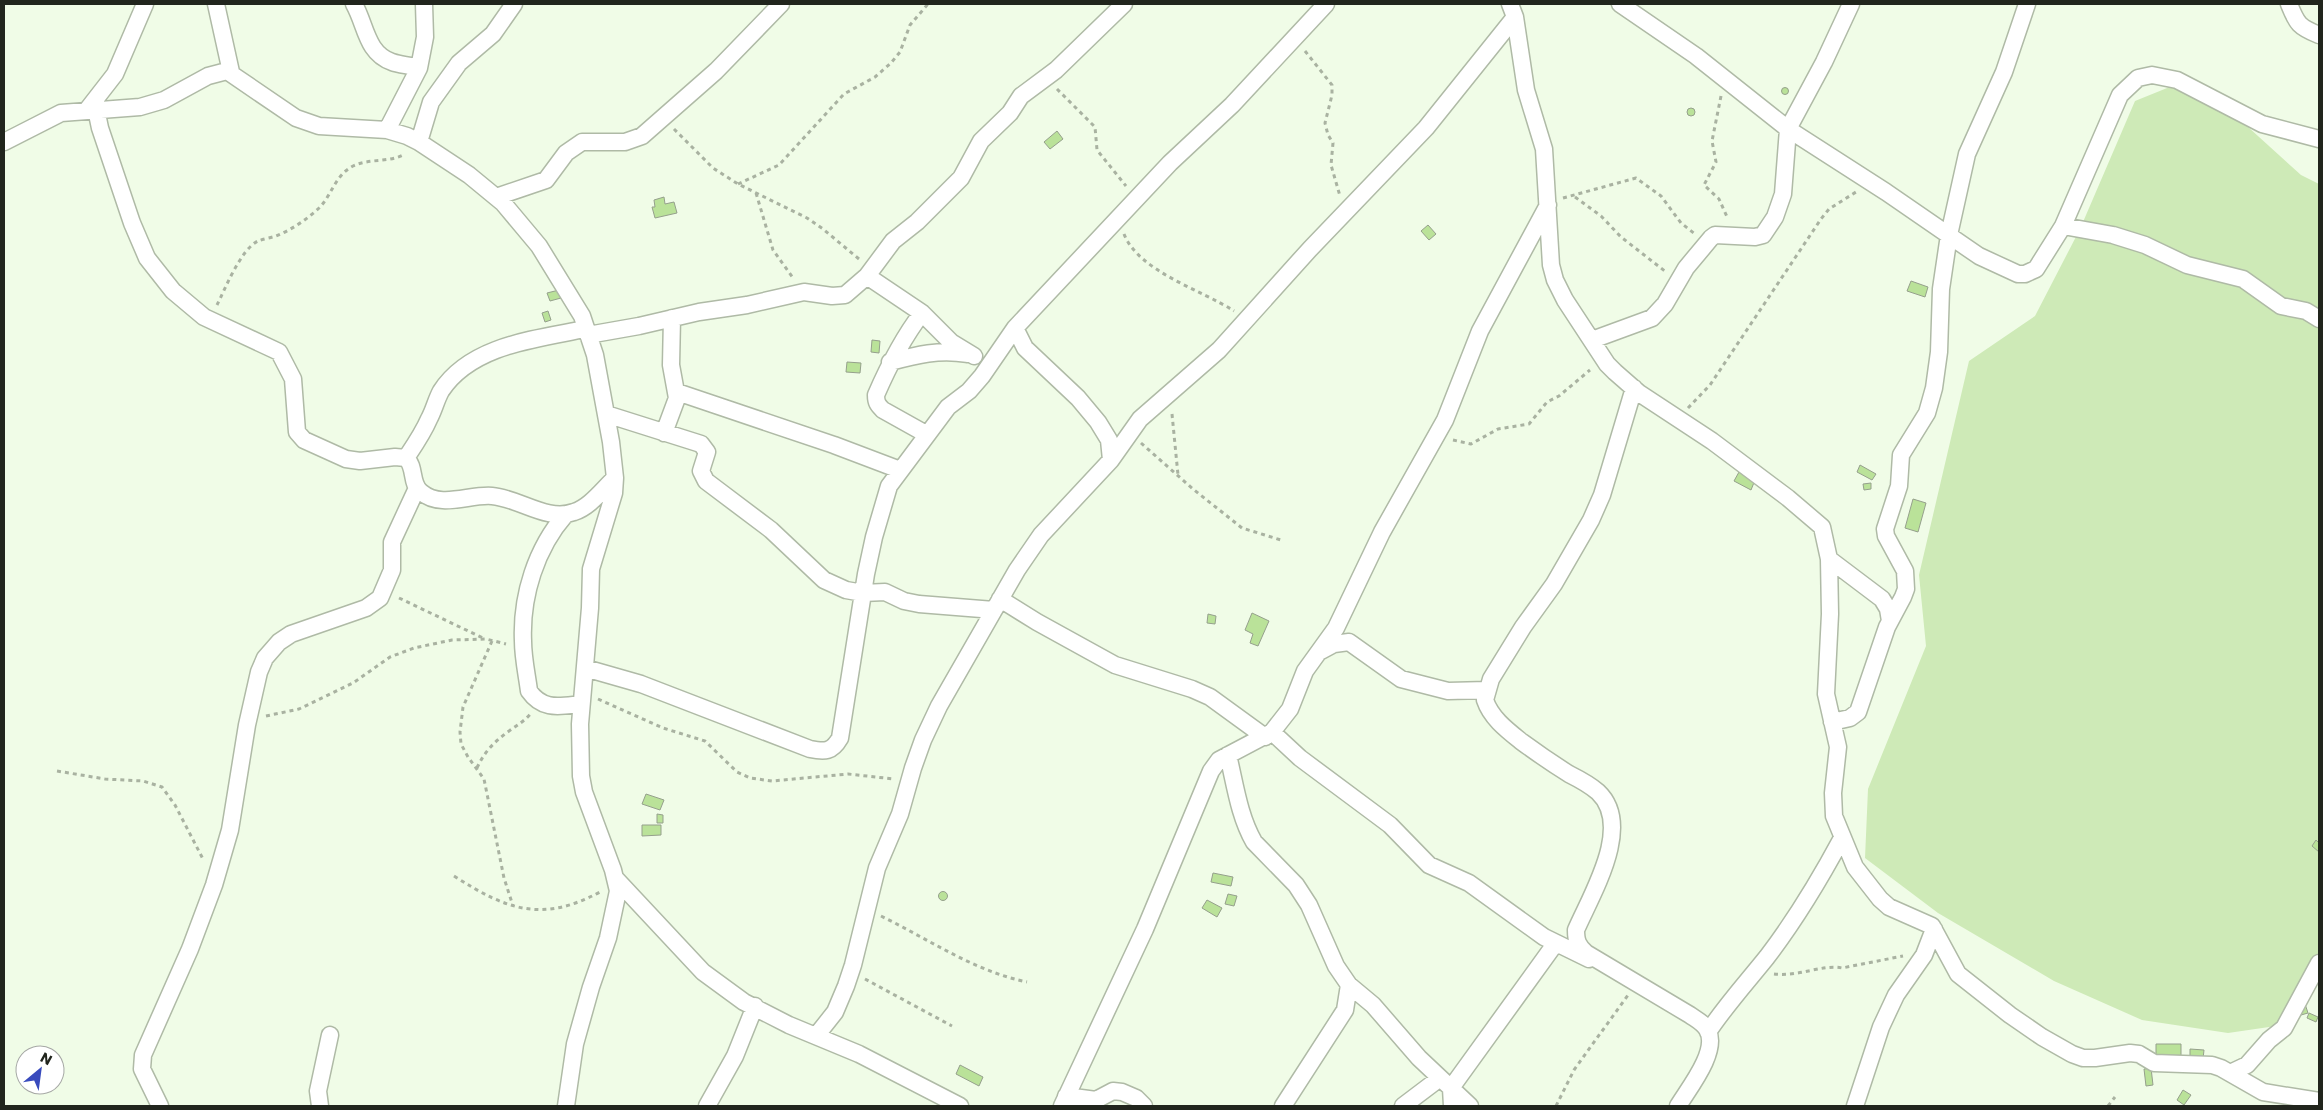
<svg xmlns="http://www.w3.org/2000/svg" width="2323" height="1110" font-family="Poppins,sans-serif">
<rect width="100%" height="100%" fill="#f0fce7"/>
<path fill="#ceeab7" d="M2177,84l49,23 75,68 18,9v787l-30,53 -61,9 -86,-13 -88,-39 -116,-68 -73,-55 3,-69 58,-143 -7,-71 50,-214 66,-45 45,-87 55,-128z"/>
<path fill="#bae299" stroke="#95a08c" d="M1781.5 91a3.5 3.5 0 1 1 7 0a3.5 3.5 0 1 1-7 0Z
M1687 112a4 4 0 1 1 8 0a4 4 0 1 1-8 0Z
M1057,131l6,8 -13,10 -6,-7z
M664,197l1,7 9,-2 3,11 -22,5 -3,-11h3l-1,-7z
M1428,225l8,9 -7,6 -8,-9z
M1911,281l17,6 -3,10 -18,-6z
M559,290l2,8 -11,3 -3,-8z
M548,311l3,9 -6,2 -3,-9z
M872,340l8,1 -1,12 -8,-1z
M847,362l14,1 -1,10 -14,-1z
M1860,465l16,9 -4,6 -15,-8z
M1739,472l16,8 -4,10 -17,-9z
M1871,483v6l-7,1 -1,-6z
M1913,499l13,4 -8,29 -13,-4z
M1252,613l17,8 -11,25 -8,-3 3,-9 -8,-4z
M1208,614l8,2 -1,8 -8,-1z
M646,794l18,6 -4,10 -18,-6z
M657,814l6,1v8h-6z
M642,825h19v10l-19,1z
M2316,840l3,3v9l-7,-6z
M1213,873l20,4 -2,9 -20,-4z
M938.5 896a4.5 4.5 0 1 1 9 0a4.5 4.5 0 1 1-9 0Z
M1228,894l9,2 -3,10 -9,-2z
M1207,900l15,8 -5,9 -15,-9z
M2305,1004l3,9 -7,2 -3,-9z
M2309,1013l9,4 -2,5 -9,-4z
M2156,1044h25v12h-25z
M2190,1049l14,1 -1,9 -13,-1z
M960,1065l23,12 -4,9 -23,-12z
M2151,1068l2,17 -7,1 -2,-17z
M2183,1090l8,5 -7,10 -7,-5z"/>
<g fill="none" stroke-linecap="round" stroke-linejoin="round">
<defs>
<path id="street" d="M216,4l15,68
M354,4c12,21 12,49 38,58 8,3 18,3 27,6
M1510,4l5,13 11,73 18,59 7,116 4,15 10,20 42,64 8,8 24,21 73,48 76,57 34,29 7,32 1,55 -4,80 12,53 -5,46 1,23 21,51 25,32 9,8 43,19 26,48 52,41 32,22 30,17 11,4h12l35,-5 9,1 15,9 58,2 9,3 42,24 56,9
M1620,4l76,52 92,73 98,63 93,64 39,18h7l11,-5 27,-43 57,-131 18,-17 14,-3 25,5 85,44 57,15
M2289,4c8,20 10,23 30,31
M96,109l4,19 32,95 15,35 26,33 31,26 75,35 14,27 4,53 7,8 42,19 14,2 35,-4 11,1c10,9 4,26 15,34 20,17 48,2 71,4 27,2 55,26 82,16 16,-5 28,-22 41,-34
M87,110l28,-36 30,-70
M387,130l32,-62 6,-31 -1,-33
M4,142l57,-29 79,-6 24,-7 44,-24 19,-5 69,47 23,8 68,4 20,6 12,6 50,33 34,28 36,43 43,70 13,39 16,87 4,36 -1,15 -23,76 -1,39 -10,116 1,52 3,16 29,78 5,21 -10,47 -17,49 -16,57 -9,62
M419,142l12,-40 28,-39 34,-29 21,-30
M496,197l50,-17 20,-27 16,-11h43l17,-6 74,-65 65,-67
M2063,226l50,9 32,10 42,20 56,14 38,27 25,5 13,8
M867,276l55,37 29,29 23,14
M922,313c-20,26 -33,52 -46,82 0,8 2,10 7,15l43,24
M1015,328l10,20 53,50 20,24 11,18 2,20
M588,335l51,-9 60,-14 48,-7 57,-13 28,4 13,-1 22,-19 26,-35 24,-19 44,-44 20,-37 29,-28 11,-17 35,-26 68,-66
M1592,340l60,-22 13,-14 21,-36 25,-30 4,-3 40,2 8,-2 12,-18 8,-23 5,-65 36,-67 27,-58
M890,362c26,-7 50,-13 77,-8
M1634,388l-32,107 -11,25 -37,64 -31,43 -32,52 -6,21c6,18 22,30 37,42 15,11 31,22 47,32 10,5 21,11 29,18 36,34 -7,103 -22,138 0,11 2,16 10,23l104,62c7,5 14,8 18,16 10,21 -19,57 -30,75
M677,392l157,53 66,25
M606,414l95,30 6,8 -6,19 5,10 65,49 53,50 22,10 17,3 22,-1 19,9 15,3 75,6
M664,433l13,-35 -6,-33 1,-47
M406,458c8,-12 17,-25 23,-39 5,-9 7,-19 12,-28 30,-46 95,-52 144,-62
M566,514c-30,34 -45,82 -43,127 0,17 4,34 6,50 14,20 31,15 52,13
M1829,559l53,40 6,10 2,12
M1000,599l37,23 78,43 77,24 18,8 55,40
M1321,651l13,-7 15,-2 52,37 47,12 39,-1
M585,668l56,16 169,65c15,3 22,3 30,-11l26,-164 8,-37 15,-51 59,-79 21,-16 13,-15 33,-48 155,-165 62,-58 94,-101
M1832,722l18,-4 8,-6 29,-85 16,-30 3,-8 -1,-18 -19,-35 -1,-7 14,-43 2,-31 26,-42 7,-25 5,-36 2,-63 8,-54 18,-81 37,-82 23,-68
M1272,732l28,26 90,67 39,40 40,18 75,54 45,22
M1228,755c7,29 11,61 26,87l42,43 13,20 27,61 13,19 24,20 46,53 51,48
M616,879l87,93 41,30 45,23 70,29 101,52
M1708,1032c18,-27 39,-50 59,-75 29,-38 53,-78 75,-119
M816,1036l19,-24 11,-26 7,-21 24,-97 23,-54 13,-46 10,-28 16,-34 78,-136 24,-35 70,-75 29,-41 79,-69 91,-101 116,-121 89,-111
M2230,1073l17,-8 22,-25 15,-12 35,-65
M1066,1096l30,4 17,-9 9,1 14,6 8,8
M160,1106l-18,-37 1,-14 47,-106 24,-64 16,-55 17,-105 12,-53 6,-14 14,-16 12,-8 75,-26 14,-10 12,-28v-28l25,-54
M320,1106l-2,-15 12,-56
M707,1106l28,-50 20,-50
M1062,1106l83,-177 66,-158 8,-11 53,-28 18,-23 15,-38 31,-43 46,-96 63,-112 35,-89 68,-126
M1283,1106l62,-96 4,-25
M1403,1106l37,-28
M1452,1106l-1,-18 104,-144
M1855,1106l26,-79 15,-32 28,-40 10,-26"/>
</defs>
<use href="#street" stroke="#afbaa6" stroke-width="19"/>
<path stroke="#a9b2a1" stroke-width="3" stroke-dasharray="4 4" stroke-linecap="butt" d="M1305,51l27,34v10l-7,28 3,12 5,8 -2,22 9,31
M1057,89l38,38 2,23 29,36
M1721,96l-9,45 4,21 -12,23 15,14 9,20
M674,129l39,39 25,16 69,34 16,11 36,30
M738,184l41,-19 65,-71 31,-17 16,-14 9,-11 10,-27 18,-21
M756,193l17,57 20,28
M1575,197l26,19 20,21 45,35
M1563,198l73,-20 25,18 20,27 14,11
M1124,234c15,38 78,56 110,77
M217,305c8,-16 24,-56 41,-64 5,-2 12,-3 18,-5 15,-6 30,-16 42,-27 14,-13 16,-33 35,-43 17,-8 36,-3 52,-12
M1688,408l22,-23 111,-166 8,-10 27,-17
M1172,414l6,61
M1453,440l18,4 27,-15 31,-5 18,-22 12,-6 31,-26
M1141,443l52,46 49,39 39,12
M399,598l86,41
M492,641l-29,66 -3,25 1,12 7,13 16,22 20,99 9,28
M598,699l65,29 42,13 32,31 13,6 22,3 76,-7 46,5
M266,716l33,-7 54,-26 37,-26 24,-9 38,-8 34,-1 20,5
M477,768c7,-16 18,-27 32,-37 8,-6 16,-10 22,-18
M57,771l48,8 38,2 19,6 13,18 29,56
M454,876c53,34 88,47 146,16
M881,916c49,24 93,55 146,66
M1774,974c24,3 49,-10 68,-6l61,-12
M865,979l87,47
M1556,1106l18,-36 54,-75
M2108,1106l7,-9"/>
<use href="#street" stroke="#fff" stroke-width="16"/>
</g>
<rect width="2323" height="1110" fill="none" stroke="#21251d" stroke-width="10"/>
<g transform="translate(40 1070) rotate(29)"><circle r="24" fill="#ffffff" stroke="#a6a8a5"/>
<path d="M0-4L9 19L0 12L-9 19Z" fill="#394bbd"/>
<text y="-8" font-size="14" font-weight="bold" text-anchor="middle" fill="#21251d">N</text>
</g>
</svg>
